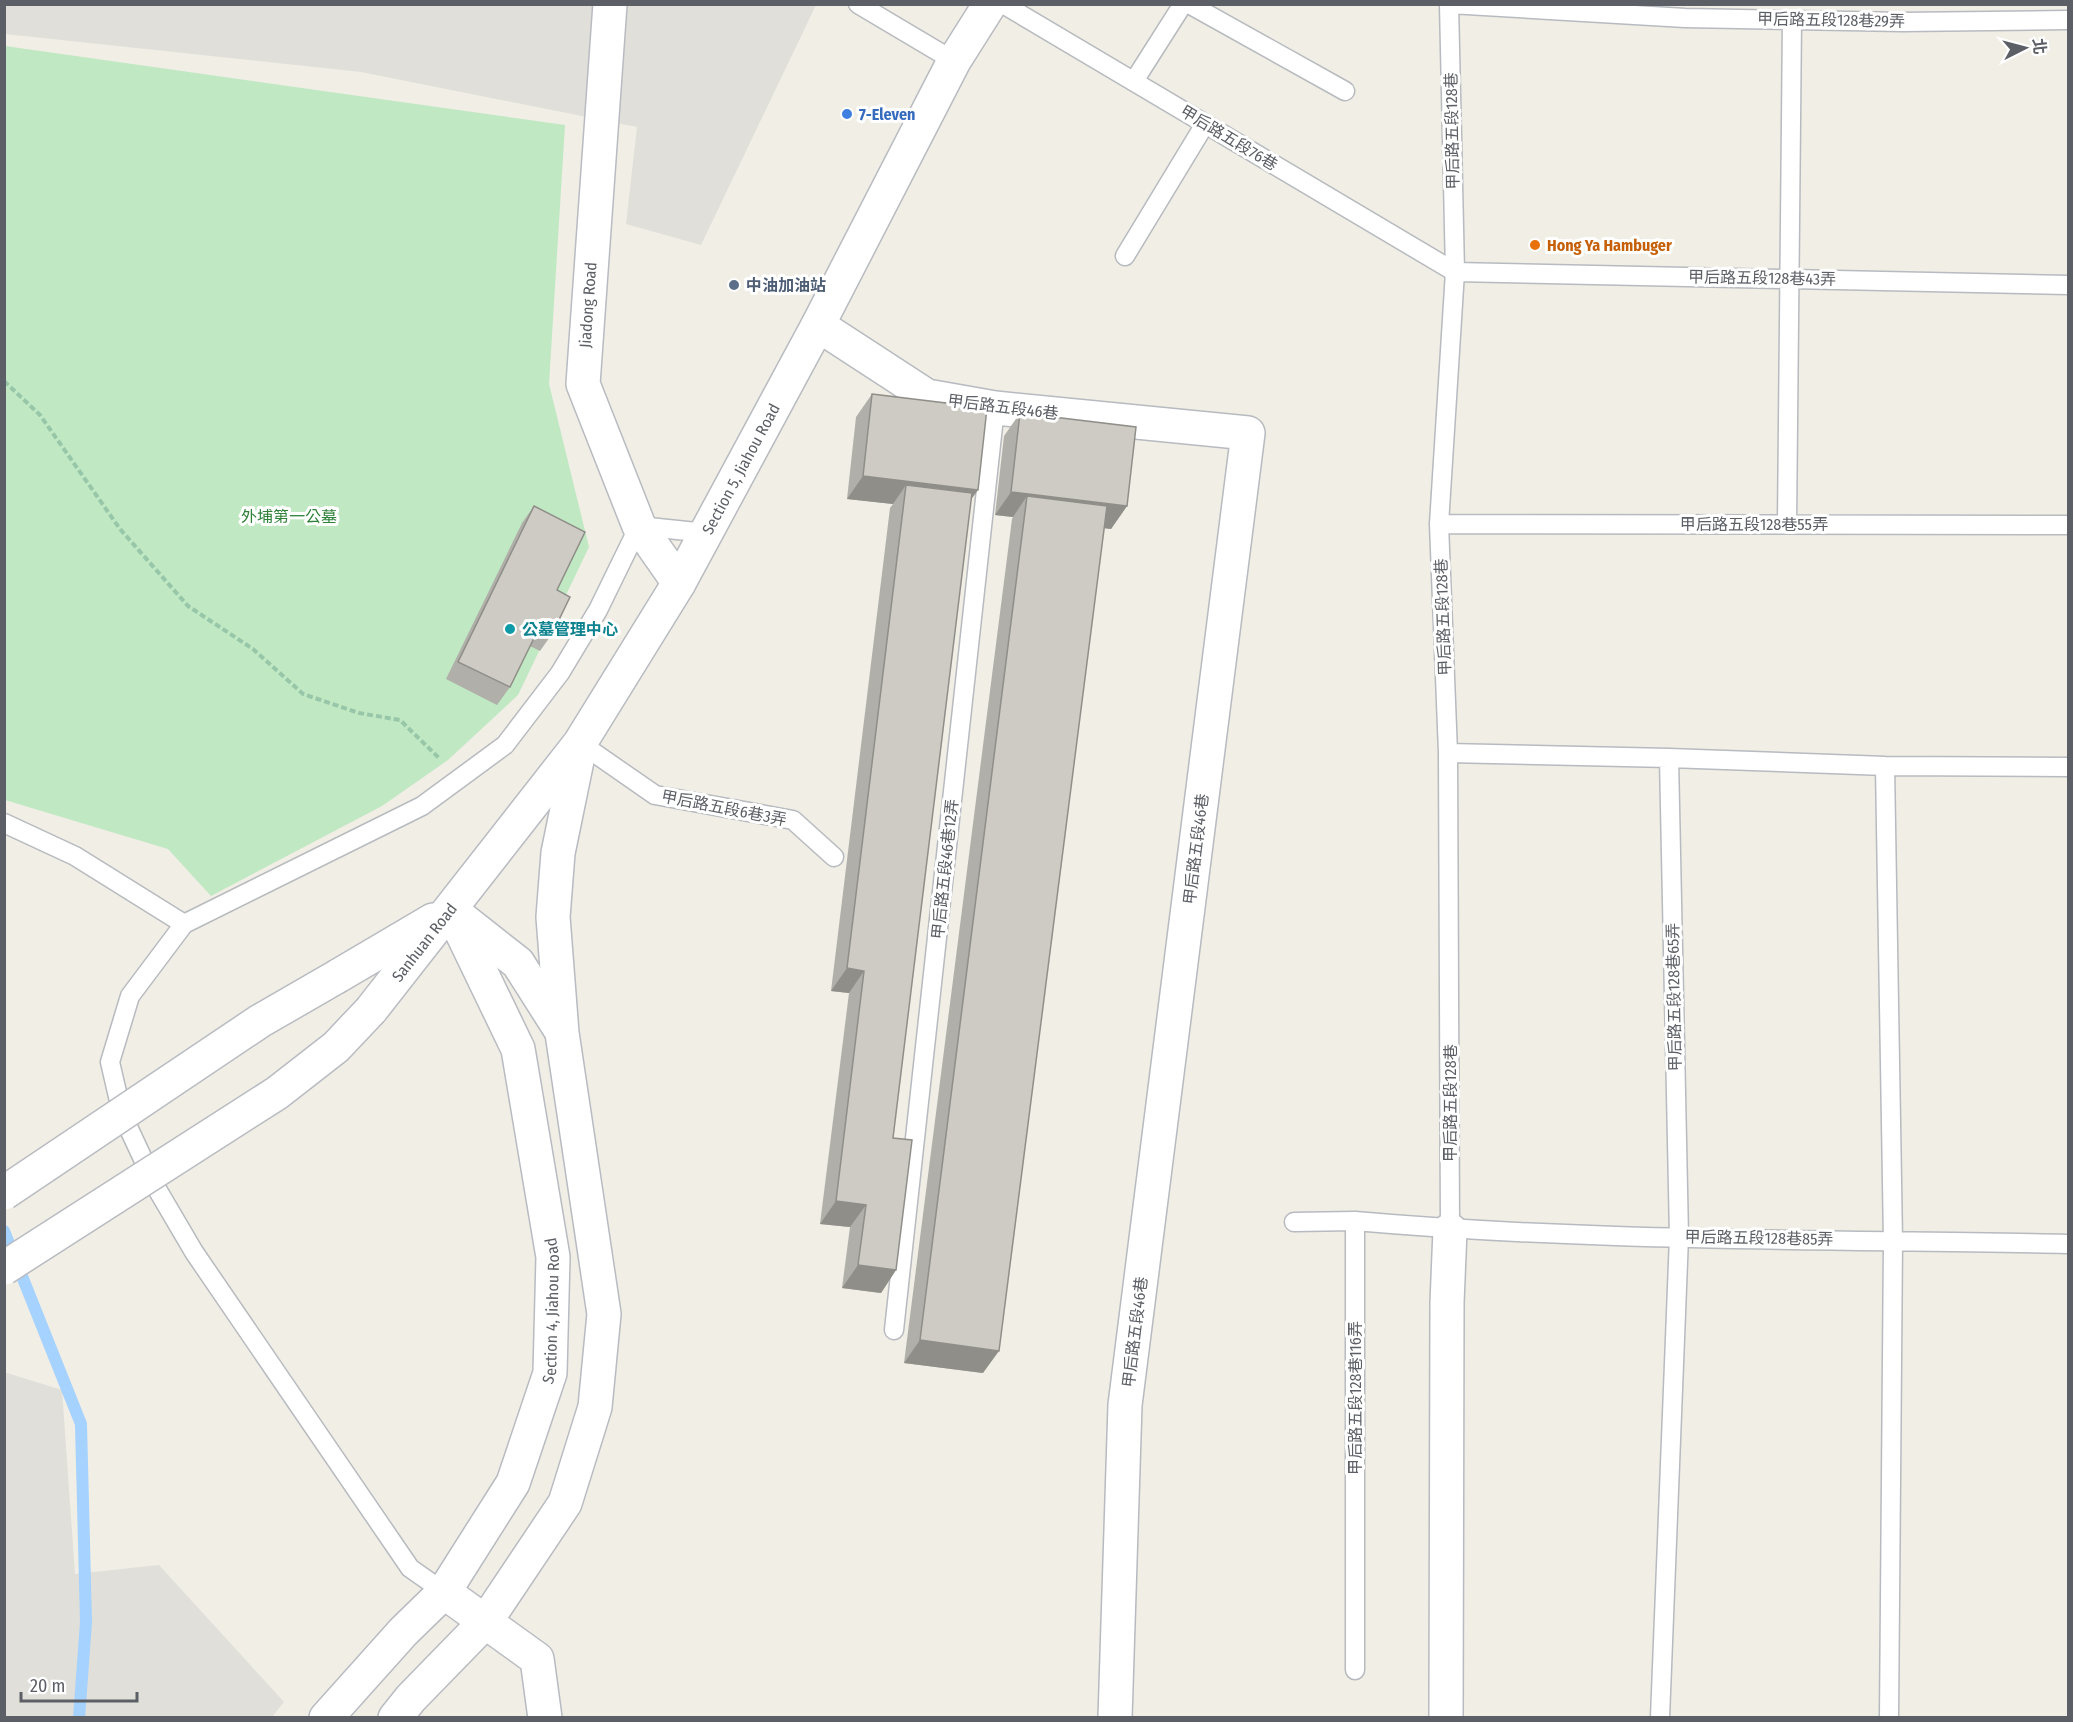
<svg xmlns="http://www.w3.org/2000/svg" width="2073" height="1722" font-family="'Fira Sans Condensed','Noto Sans TC',sans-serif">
<rect width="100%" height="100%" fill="#f0eee5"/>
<path fill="#e0dfd9" d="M5,4l811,1 -115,240 -75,-21 11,-97 -276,-55 -356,-38z
M4,1372l58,18 13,184 84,-9 125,137 -12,15h-267z"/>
<path fill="#c0e8c3" d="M5,46l560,79 -16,259 40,163 -71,148 -70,65 -66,46 -171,90 -43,-47 -163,-49z"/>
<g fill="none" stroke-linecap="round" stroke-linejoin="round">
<path stroke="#a5d2ff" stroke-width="12" d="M4,1231l77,193 5,198 -7,96"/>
<defs>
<path id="lane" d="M858,4l96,57
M1003,4l452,268 613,13
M1189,4l156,87
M1449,4l6,268 -16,252 9,229 2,477
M1450,4l235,14 217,4 166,-2
M1134,81l49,-77
M1125,256l80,-132
M1439,524l629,1
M1787,524l5,-504
M580,743l75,52 138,25 41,37
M1448,753l221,5 216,8 183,1
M1885,766l8,475 -4,477
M4,823l71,33 109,68
M1294,1222l61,-1
M894,1330l101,-922
M444,1592l-34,-24 -216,-316 -37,-63 -35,-75 -12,-52 20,-66 54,-72 238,-118 83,-61 55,-72 38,-63 41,-84 67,7
M1355,1670v-449c237,21 476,18 713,23
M1660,1718l19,-481 -10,-479"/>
<path id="street" d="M818,325l109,71 68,12 253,25 -123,972 -10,313
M1446,1718l1,-415 3,-73"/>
<g id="secondary">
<path d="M610,4l-27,380 56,142 40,57"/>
<path d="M457,915l61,48 42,66"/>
<path d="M338,976l95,-56"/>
<path id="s1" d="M371,1010l209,-267 99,-160 139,-258 136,-264 36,-57"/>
<path d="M444,1592l93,67 8,59"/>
<path id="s2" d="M326,1718l77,-86 41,-40 69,-109 37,-110 3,-116 -35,-208 -67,-139"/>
<path d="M395,1718l16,-20 75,-77 79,-118 30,-96 9,-93 -42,-281 -9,-116 5,-64 21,-102"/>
</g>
</defs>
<use href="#lane" stroke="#b7babf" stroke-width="21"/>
<use href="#street" stroke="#b7babf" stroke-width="36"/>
<use href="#secondary" stroke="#b8bbc1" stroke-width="36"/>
<path stroke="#97c7a8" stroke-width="4" stroke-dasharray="6 3" stroke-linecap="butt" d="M4,381l36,34 80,114 68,77 65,43 50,45 56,19 41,7 40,39"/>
<use href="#lane" stroke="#fff" stroke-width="18"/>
<use href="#street" stroke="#fff" stroke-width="33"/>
<use href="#secondary" stroke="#fff" stroke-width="33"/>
<defs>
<path id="secondary-bridge" d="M4,1193l256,-172 78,-45
M4,1268l273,-175 59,-46 35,-37"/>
</defs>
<use href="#secondary-bridge" stroke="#b8bbc1" stroke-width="36" stroke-linecap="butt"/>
<use href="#secondary-bridge" stroke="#fff" stroke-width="33"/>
</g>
<path fill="#b0afa9" d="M872,394l99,106 -78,638 3,132 -15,23 -39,-5 8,-61 -30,-3 29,-231 -18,-2 59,-483 3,-4 -46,-5 9,-82z
M1020,413l107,93 -16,23 -7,-1 -121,845 -79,-10 108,-844 1,-2 -18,-2 9,-79z
M534,506l23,84 -5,44 -12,17 -10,-5 -20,41 -13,18 -51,-26 76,-156z"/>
<path fill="#908e89" d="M863,476l115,14 -16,22 -56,-27 -13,19 -46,-5z
M1011,492l116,14 -16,23 -86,-11 2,-22 -14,21 -18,-2z
M847,968l17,3 -15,22 -18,-2z
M836,1201l30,4 -16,22 -30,-3z
M858,1265l38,5 -15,23 -39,-5z
M920,1340l79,11 -16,22 -79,-10z"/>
<path fill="#cdcbc4" stroke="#908e89" stroke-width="1.5" d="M872,394l115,14 -9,82 -115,-14z
M1020,413l116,14 -9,79 -116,-14z
M906,485l66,8 -79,645 19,2 -16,130 -38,-5 8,-60 -30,-4 28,-230 -17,-3z
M1027,496l80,10 -108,845 -79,-11z
M534,506l51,26 -28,58 13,7 -18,37 -13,-6 -29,59 -52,-25z"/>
<circle fill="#3f7fe0" stroke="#fff" stroke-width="2" cx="847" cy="114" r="6"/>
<circle fill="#e8710a" stroke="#fff" stroke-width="2" cx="1535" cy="245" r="6"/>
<circle fill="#5c6f8a" stroke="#fff" stroke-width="2" cx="734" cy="285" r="6"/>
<circle fill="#0f9aa8" stroke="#fff" stroke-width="2" cx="510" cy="629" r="6"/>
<g text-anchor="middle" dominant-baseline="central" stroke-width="6" stroke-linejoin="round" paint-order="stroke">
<g font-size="16" fill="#5c6066" stroke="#fff">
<text transform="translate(1831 20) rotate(1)">甲后路五段128巷29弄</text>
<text transform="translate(1452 131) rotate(-91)">甲后路五段128巷</text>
<text transform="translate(1229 138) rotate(31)">甲后路五段76巷</text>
<text transform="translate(1762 278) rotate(1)">甲后路五段128巷43弄</text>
<text transform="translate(588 305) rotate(-86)">Jiadong Road</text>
<text transform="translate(1003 407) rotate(7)">甲后路五段46巷</text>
<text stroke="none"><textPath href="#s1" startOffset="657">Section 5, Jiahou Road</textPath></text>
<text x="1754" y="524">甲后路五段128巷55弄</text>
<text transform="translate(1443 617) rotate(-92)">甲后路五段128巷</text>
<text transform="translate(724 808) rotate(11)">甲后路五段6巷3弄</text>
<text transform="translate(1196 849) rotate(-83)">甲后路五段46巷</text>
<text transform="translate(945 869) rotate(-84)">甲后路五段46巷12弄</text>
<text stroke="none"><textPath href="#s1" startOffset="86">Sanhuan Road</textPath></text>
<text transform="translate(1674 997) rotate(-91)">甲后路五段128巷65弄</text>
<text transform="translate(1450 1103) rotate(-90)">甲后路五段128巷</text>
<text transform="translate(1759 1238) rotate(1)">甲后路五段128巷85弄</text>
<text stroke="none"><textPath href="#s2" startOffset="480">Section 4, Jiahou Road</textPath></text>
<text transform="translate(1135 1332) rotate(-83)">甲后路五段46巷</text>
<text transform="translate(1355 1398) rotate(-90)">甲后路五段128巷116弄</text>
</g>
<g font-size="16" font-weight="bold" fill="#366cbe" stroke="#fff" text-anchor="start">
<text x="859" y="114">7-Eleven</text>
</g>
<g font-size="16" font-weight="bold" fill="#c56008" stroke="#fff" text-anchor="start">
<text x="1547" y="245">Hong Ya Hambuger</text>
</g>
<g font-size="16" font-weight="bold" fill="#4e5e75" stroke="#fff" text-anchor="start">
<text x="746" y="285">中油加油站</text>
</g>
<g font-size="16" fill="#30823a" stroke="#fff">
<text x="289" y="516">外埔第一公墓</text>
</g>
<g font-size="16" font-weight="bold" fill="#0d838f" stroke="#fff" text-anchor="start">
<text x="522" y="629">公墓管理中心</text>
</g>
</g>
<rect width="2073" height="1722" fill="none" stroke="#5c6066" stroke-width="12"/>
<g transform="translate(2025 48) rotate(84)" stroke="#ffffff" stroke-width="4.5" paint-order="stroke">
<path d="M0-4.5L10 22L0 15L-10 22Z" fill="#5c6066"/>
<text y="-9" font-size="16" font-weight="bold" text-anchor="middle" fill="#5c6066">北</text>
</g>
<path d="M21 1692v9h116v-9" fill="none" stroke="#5c6066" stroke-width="3"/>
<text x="30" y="1692" font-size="18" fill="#5c6066" stroke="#ffffff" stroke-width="4.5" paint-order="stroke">20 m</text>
</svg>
